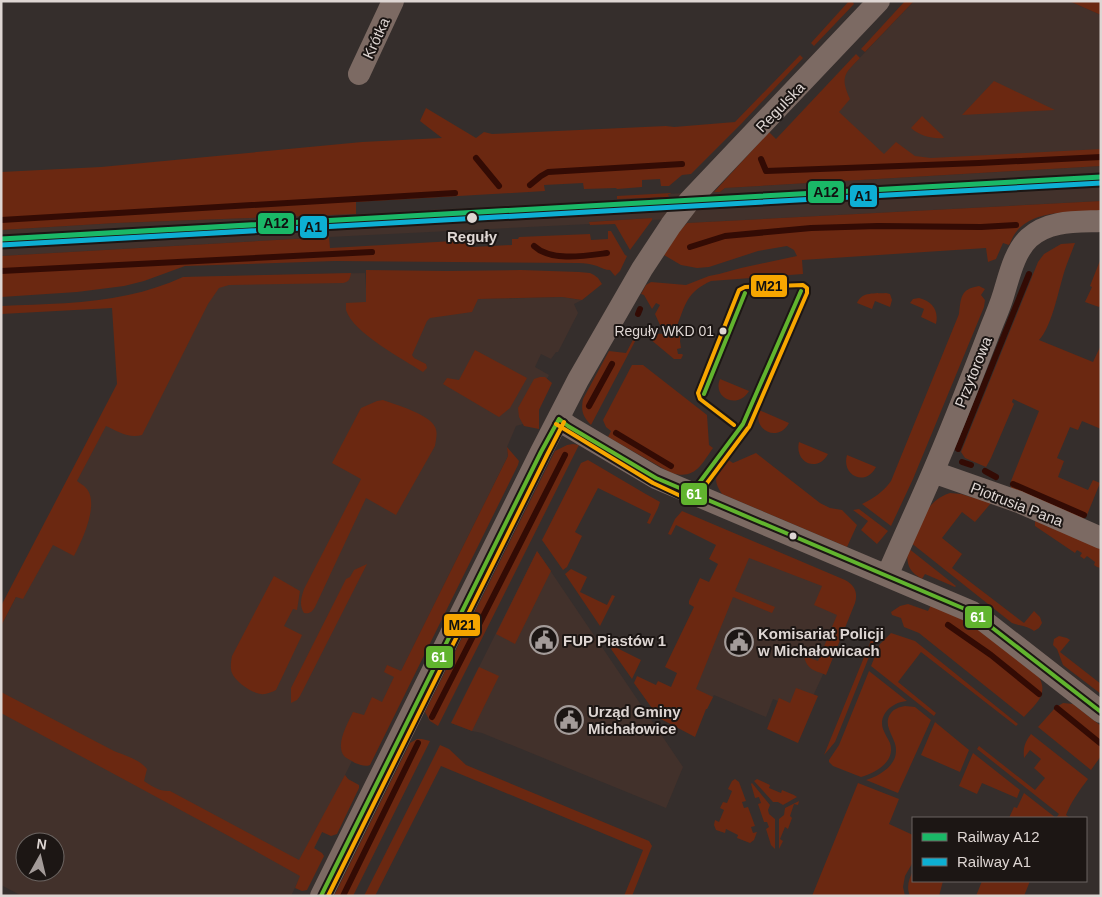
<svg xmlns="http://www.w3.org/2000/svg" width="1102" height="897" font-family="Arial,sans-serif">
<rect width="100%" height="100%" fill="#352e2c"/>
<path fill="#42312b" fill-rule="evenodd" d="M914,1h155l32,14v135l-333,18 82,-100z
M1101,166v35l-414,22 4,-5 -39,2 -1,-2 -61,4v2l-261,13 -328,19v-26l115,-7 240,-9 312,-17v-3l50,-3 2,1 5,-4z
M365,273l2,29 195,-5 20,3 -8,4 4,9 -20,39h-2l-5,7 -10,-5 -6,13 14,8 -26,49 -7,2 -9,21 1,9 -151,304 -5,1 -7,14 3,4 -57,117h-269l-21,-11v-259l182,-349zM25,842h30v30h-30z
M743,538l88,38 13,53 -31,67 -4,18 -36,-15 -7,18 -52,-22 -7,14 -30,-12z
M537,551l146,216 -17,41 -184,-75 -10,-2 -21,-8z"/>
<path fill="#6b2811" d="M849,1h3l2,3 -40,42 -3,-3z
M905,1h9l-49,51 -4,-3z
M1069,1h32v14z
M856,54l4,4c-16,16 -20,19 -10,41l-11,13 45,42 12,-12 19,14 16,2 170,-9v17l-376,22 -5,4h-6l55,-60 7,7z
M800,55l3,3 -61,65 -51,51 -9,1 -13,11h-8l-1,-7 -18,1v7l-25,2 -1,-1 -32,1 -1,-6 -39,2 1,6 -189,11v12l-240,9 -115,7v-58l100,-5 261,-25 80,-4 -22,-17 6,-13 50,30 8,-6 8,2 174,-8 8,1 61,-5z
M994,81l61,29 -93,5z
M922,116l20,19 2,3c-12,1 -24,-2 -33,-10z
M671,193l-1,1h-2l1,3 -52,2v-3z
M1101,201v10c-27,2 -70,-3 -87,24 -2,3 -3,7 -5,10l-6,-2 -7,16 -8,3 -2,-14 -184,12 1,14 -92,7c-24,11 -25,22 -34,45l-17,-1 -5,-11 5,-9 -4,-2 -4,6 -8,-14 -3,-1 5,-9 5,-3 35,3 23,-9 10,-2 22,-6 56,-12 -3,-6 -7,-4 -29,5 -49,16 -12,1 -16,-3 -17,-10 14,-22 9,-10z
M652,218v2l-22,30 -15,-26 -25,1 -1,-3z
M608,231h3l14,24 2,1 -7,15 -5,5 -5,-6c-5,0 -8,-2 -13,-4 -6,-2 -12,-3 -19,-3l-243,-2 -150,5 -41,15 -20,5 -47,6 -76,5v-41l328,-19 1,11 142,-8 1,7 39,-2v-6h6l1,-2 71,-3 1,6 17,-1z
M1075,243c-4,11 -9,22 -12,33 -5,17 -12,52 -24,64l54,22 8,-17v84l-19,-8 -4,9 -8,-3 -13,31 7,3 -6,16 30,13 5,-10 7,3 -13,32 -4,4 -72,-30v-8l28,-70 -26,-12 -1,3 2,2 -23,54 -5,9 -21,-9 -4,-6 77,-190 6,-8 17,-10z
M1101,258v47l-2,2 -14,-5 7,-15 -2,-1z
M366,270l81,1 74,-1 58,2 11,1 4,2 4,3 4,6 -20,16 -20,-3 -84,2 -6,13 -42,6 -3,3 -15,34 2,3 12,6 1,4 -4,4c-20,-13 -70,-39 -77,-62 0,-1 0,-6 0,-7l20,-1z
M351,273c-1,6 -2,9 -8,10l-114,2 -10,3 -11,16 -66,131c-13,4 -25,-4 -36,-9l-29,55c2,2 7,4 9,7 14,15 -4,53 -12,68l-21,-11 -30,54 -7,-2 -15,29v-20l116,-222 -5,-76 -111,6v-8c42,-2 86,-2 127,-11 19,-4 37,-10 55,-18z
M979,286l6,3 -4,6 4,5 -1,7 -71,172 -22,47 -29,-22c12,-6 21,-12 29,-23l68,-167c2,-16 1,-25 20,-28z
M886,293l4,1 2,6 -2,7 -15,-6 -3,8 -15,-6c5,-12 18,-9 29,-10z
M919,298c13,3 20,12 17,26l-15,-7 3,-8 -14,-6 3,-4z
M642,328l-51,97c-9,-9 -10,-15 -8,-26l26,-48 17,2 9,-17 -4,-7z
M681,333l-1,8 1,7 -4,1 1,5h4l1,1 -2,4h-7l-24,-20 5,-5z
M475,350l52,28 -17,30 -11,9 -56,-33 4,-6 12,2z
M632,365h11l64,50 2,30 4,3c-12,17 -18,32 -42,25l-63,-36 3,-6 -5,-4 -3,-7z
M540,377h5l7,6 -13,27v19l-15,-3 -5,-9 -1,-9 16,-29z
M720,379l29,12c-11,19 -37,7 -29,-12z
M383,400c13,5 46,14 52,27 3,6 1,12 0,19l-39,69 -30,-17 -51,109c-3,5 -5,7 -11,6 -5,-8 -3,-15 0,-24l57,-110 -29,-16 29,-55 16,-7z
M759,410l30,13c-10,19 -36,9 -30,-13z
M799,442l29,12c-10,19 -34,9 -29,-12z
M573,444l6,1 -141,281 -8,-5 -5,-9 130,-261 12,-6z
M507,447l12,14 -1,4 -148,300c-5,2 -9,0 -15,-2 -3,-2 -7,-4 -10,-6 -11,-11 3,-34 8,-45l11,3 8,-18 10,5 12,-25 -10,-5 3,-7 14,6 107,-215z
M756,453l64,50 10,5 12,2 15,15 -10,22 -125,-53c-11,-16 -5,-20 5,-35l6,4z
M847,455l29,12c-10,20 -35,9 -29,-12z
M588,460l56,33 16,9 -2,6 -8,16 -3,-1 4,-9 -53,-26 -23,44 7,4 -15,31 -4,3 -21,-30 39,-77z
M950,493l11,1 30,9 -16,19 -13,-10 -20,26 20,16 -10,14 72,55 10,-12 6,6 2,6 -3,5 -5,3c-6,-5 -14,-5 -22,-8l-102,-81c11,-20 17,-42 40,-49z
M859,509l29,22 -11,13 -16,-14 7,-9 -15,-11z
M682,511l163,69c10,5 13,13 10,23l-29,72c-12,-5 -19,-5 -22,-19l14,5 19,-46 -23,-10 8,-19 -73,-28 -14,33 40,16 -3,6 -39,-16 -37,92 17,8 -6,12h-1l-11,28 -36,-19 -25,-35 3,-7 19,9 2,-4 13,6 6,-14 -12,-6 29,-60 -5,-3v-3l11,-23 9,4 9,-18 -9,-5 7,-14 -40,-20 -5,10 -3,-1 7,-15z
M1035,521l66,25v22l-4,-1 -3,-2 1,-3 -8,-6 -3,3 -4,-3 2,-3 -5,-3 -2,3 -40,-27z
M908,548l48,38 -1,1 -30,-13 -3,5c-14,-8 -16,-15 -14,-31z
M537,551l14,20 -36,73 -19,-10z
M367,564l-67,132 -3,4 -6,3v-15l55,-109 4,-2 4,-7z
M571,569l16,8 -7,15 27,13 5,-10 3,1 -15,30 -35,-52z
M274,576l26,15 -3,19 -4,-1 -9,17 18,9 -26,55c-4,2 -11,5 -15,4 -10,-1 -26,-13 -29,-21 -2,-5 -1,-12 0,-17z
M908,604l20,7 3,-6 37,16 71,56c10,18 -4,27 -15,40l-105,-84 -15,-6 -3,-9 -9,-3 -1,-3 9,-6z
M876,628l9,3 -10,11 -40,100 -11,13z
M891,633l24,8 103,83 -2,2 -95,-74 -23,30 38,31 -2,3 -63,-50 9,-22z
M1059,636l8,2 3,2 -10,12 41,32v10l-38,-29 -6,-16 -4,-4 1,-6z
M613,646l28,14 -9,19 -21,-30z
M479,667l20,9 -27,55 -21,-8z
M869,671l38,30c-14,1 -29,13 -24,28 2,5 5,10 7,14 6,19 -15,30 -29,34l-28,-11 -4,-4v-2l10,-15z
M796,688l22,8 -20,47 -31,-14 12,-31 11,5z
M1,692l113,59c12,5 25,8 33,18l-3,12c7,5 17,11 26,10l129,69 46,-85 3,4 11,6v3l-22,46 -6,2 -9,-4 -8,16 8,5 2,3 -17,34 -5,1 -7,-3 5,-12 -75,-42 -224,-121z
M1063,703l10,1 28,22v30l-10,14 -53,-43 17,-19z
M905,706l10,1 16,13 -33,73 -32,-13c13,-4 30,-14 30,-29 1,-13 -15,-25 -5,-38 3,-4 8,-6 14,-7z
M935,722l34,28 -9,22 -39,-17z
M1031,734l57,45c-9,12 -17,23 -22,36l4,3h-61l5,-11 3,1 7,-15 32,25 3,-4 -82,-65 2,-3 56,44 10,-12 -11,-10 7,-9 -11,-9 -6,8c-1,-11 1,-16 7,-24z
M417,739h5l8,2 -77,155h-19l76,-153z
M440,745l9,4 17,16 183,76 3,5 -20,50h-8l19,-46 -202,-84 -66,130h-11z
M973,753l47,37 -3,8 -35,-15 -5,11 -18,-8z
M735,779l4,3 7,19 -4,1 2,6 4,-1 7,19 -4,1 2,6 4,-1 -3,8 -4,3 -13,-5 1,-3 -12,-6 -1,4 -9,-3 -2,-5 1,-5 4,2 5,-12 -4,-2 3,-6 4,1 5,-12 -4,-2 4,-8z
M757,779l13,6 -1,3 12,5 1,-3 12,5 3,2 -14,8 -5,-3h-5l-19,-21z
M752,783l18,22 -2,5 1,4 6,5v30l-4,-4 -5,-16 3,-2 -2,-5h-3l-6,-18 3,-1 -2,-6 -4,1 -4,-14z
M858,783l41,16 -10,25 24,11v27l-8,14 -2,11 2,9h-93z
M799,801l-1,4 -4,-1 -4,12 2,2 -4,11 -3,-2 -5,12 3,2 -4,8v-30l5,-4 1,-7z
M913,871v10h30l-4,15h-29c-4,-9 -1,-17 3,-25z
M982,881h48l-6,15h-48z"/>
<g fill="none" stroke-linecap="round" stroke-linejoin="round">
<path stroke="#330b04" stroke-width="6" d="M476,158l23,28
M761,159l5,12 213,-8 122,-6
M530,185l11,-9 7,-4 134,-8
M1,220l454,-27
M534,246c17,16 51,10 73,7
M690,247l35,-11 86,-8 67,-2 103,1 35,-2
M1,271l371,-19
M638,314l2,-5
M589,406l23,-42
M616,433l55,33
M958,449l71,-175
M962,462l9,3
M985,471l11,6
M1013,484l71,31
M948,625l43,30 48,39
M1057,708l43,35
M432,717l133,-262
M343,896l75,-153"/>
<path stroke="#7c6a63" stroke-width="22" d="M359,74l34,-73
M559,419l9,7 88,52 316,134 7,5 122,95
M933,472l86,30 82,36
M887,576c15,-35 31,-69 46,-104 21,-48 40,-98 59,-147 4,-10 8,-19 11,-29 6,-19 11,-44 26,-58 20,-18 47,-16 72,-17
M321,896l220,-444 37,-72 64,-111 29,-44 19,-25 189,-199"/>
<defs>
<path id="bus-1" d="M704,394l41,-101
M559,419l9,7 88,52 316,134 129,100
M688,492l11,-9 44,-59 58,-133
M321,896l220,-444 18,-33"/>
<path id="bus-2" d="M556,424l97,59 32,15
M734,425l-34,-26 -2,-6 41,-103 6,-3 58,-2 4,3v5l-58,134
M692,497l12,-10 44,-59
M328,896l219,-441 17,-33"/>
</defs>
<use href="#bus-1" stroke="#1c1614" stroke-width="8"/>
<use href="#bus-2" stroke="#1c1614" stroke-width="8"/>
<use href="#bus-1" stroke="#61b42e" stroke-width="4"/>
<use href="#bus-2" stroke="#f7a600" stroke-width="4"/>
<defs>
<path id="rail-1" d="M1,239l1100,-62"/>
<path id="rail-2" d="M1,245l1100,-62"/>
</defs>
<use href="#rail-1" stroke="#1c1614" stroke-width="9"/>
<use href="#rail-2" stroke="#1c1614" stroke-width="9"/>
<use href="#rail-1" stroke="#1ab867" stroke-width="5"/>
<use href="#rail-2" stroke="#0dafd3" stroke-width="5"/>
</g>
<defs>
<symbol id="civic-ring" viewBox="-11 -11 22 22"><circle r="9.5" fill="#1c1614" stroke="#a39b99" stroke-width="1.5"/><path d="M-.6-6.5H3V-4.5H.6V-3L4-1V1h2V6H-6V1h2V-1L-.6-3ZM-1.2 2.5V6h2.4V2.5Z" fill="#a39b99"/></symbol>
</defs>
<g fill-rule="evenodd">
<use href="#civic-ring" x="528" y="624" width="32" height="32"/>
<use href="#civic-ring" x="723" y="626" width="32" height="32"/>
<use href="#civic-ring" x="553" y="704" width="32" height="32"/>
</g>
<g fill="#ded6d3" stroke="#1c1614" stroke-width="2">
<circle cx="472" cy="218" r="6"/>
<circle cx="723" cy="331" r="4.5"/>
<circle cx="793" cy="536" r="4.5"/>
</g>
<g text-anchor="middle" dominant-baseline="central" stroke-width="4" stroke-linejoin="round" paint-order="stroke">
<g font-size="14" fill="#ded6d3" stroke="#1c1614" text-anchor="end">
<text x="714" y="331">Reguły WKD 01</text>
</g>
<g font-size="15" fill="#ded6d3" stroke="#1c1614">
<text transform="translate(376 38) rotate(-65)">Krótka</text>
<text transform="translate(780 107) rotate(-46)">Regulska</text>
<text transform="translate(973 372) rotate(-68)">Przytorowa</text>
<text transform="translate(1017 504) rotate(21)">Piotrusia Pana</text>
</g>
<g font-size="15" font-weight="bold" fill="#ded6d3" stroke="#1c1614">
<text x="472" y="236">Reguły</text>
</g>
<g font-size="15" font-weight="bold" fill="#ded6d3" stroke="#1c1614" text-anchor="start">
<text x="758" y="633">Komisariat Policji<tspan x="758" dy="17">w Michałowicach</tspan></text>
<text x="563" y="640">FUP Piastów 1</text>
<text x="588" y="711">Urząd Gminy<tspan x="588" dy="17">Michałowice</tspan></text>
</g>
</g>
<g stroke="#1c1614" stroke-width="2">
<rect x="807" y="180" width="38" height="24" rx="5" fill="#1ab867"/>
<rect x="849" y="184" width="29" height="24" rx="5" fill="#0dafd3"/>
<rect x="257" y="212" width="38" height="23" rx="5" fill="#1ab867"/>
<rect x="299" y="215" width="29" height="24" rx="5" fill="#0dafd3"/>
<rect x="750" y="274" width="38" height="24" rx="5" fill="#f7a600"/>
<rect x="680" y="482" width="28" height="24" rx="5" fill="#61b42e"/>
<rect x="964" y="605" width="29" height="24" rx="5" fill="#61b42e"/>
<rect x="443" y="613" width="38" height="24" rx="5" fill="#f7a600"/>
<rect x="425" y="645" width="29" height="24" rx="5" fill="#61b42e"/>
</g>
<g font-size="14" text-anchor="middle" font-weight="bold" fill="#fff">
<text x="694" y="499">61</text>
<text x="978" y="622">61</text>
<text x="439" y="662">61</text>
</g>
<g font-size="14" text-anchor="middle" font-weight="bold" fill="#111">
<text x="826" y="197">A12</text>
<text x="863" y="201">A1</text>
<text x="276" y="228">A12</text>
<text x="313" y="232">A1</text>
<text x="769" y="291">M21</text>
<text x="462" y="630">M21</text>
</g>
<rect width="1102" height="897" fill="none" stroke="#ded6d3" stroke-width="5"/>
<rect x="912" y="817" width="175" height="65" fill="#1c1614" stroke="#6a6360"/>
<rect x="922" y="833" width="25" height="8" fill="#1ab867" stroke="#6a6360"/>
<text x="957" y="842" font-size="15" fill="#ded6d3">Railway A12</text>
<rect x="922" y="858" width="25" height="8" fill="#0dafd3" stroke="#6a6360"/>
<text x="957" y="867" font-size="15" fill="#ded6d3">Railway A1</text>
<g transform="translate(40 857) rotate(8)"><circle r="24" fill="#1c1614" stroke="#6a6360"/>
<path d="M0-4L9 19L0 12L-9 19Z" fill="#a39b99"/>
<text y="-8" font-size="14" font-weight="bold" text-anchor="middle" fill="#ded6d3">N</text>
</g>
</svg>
